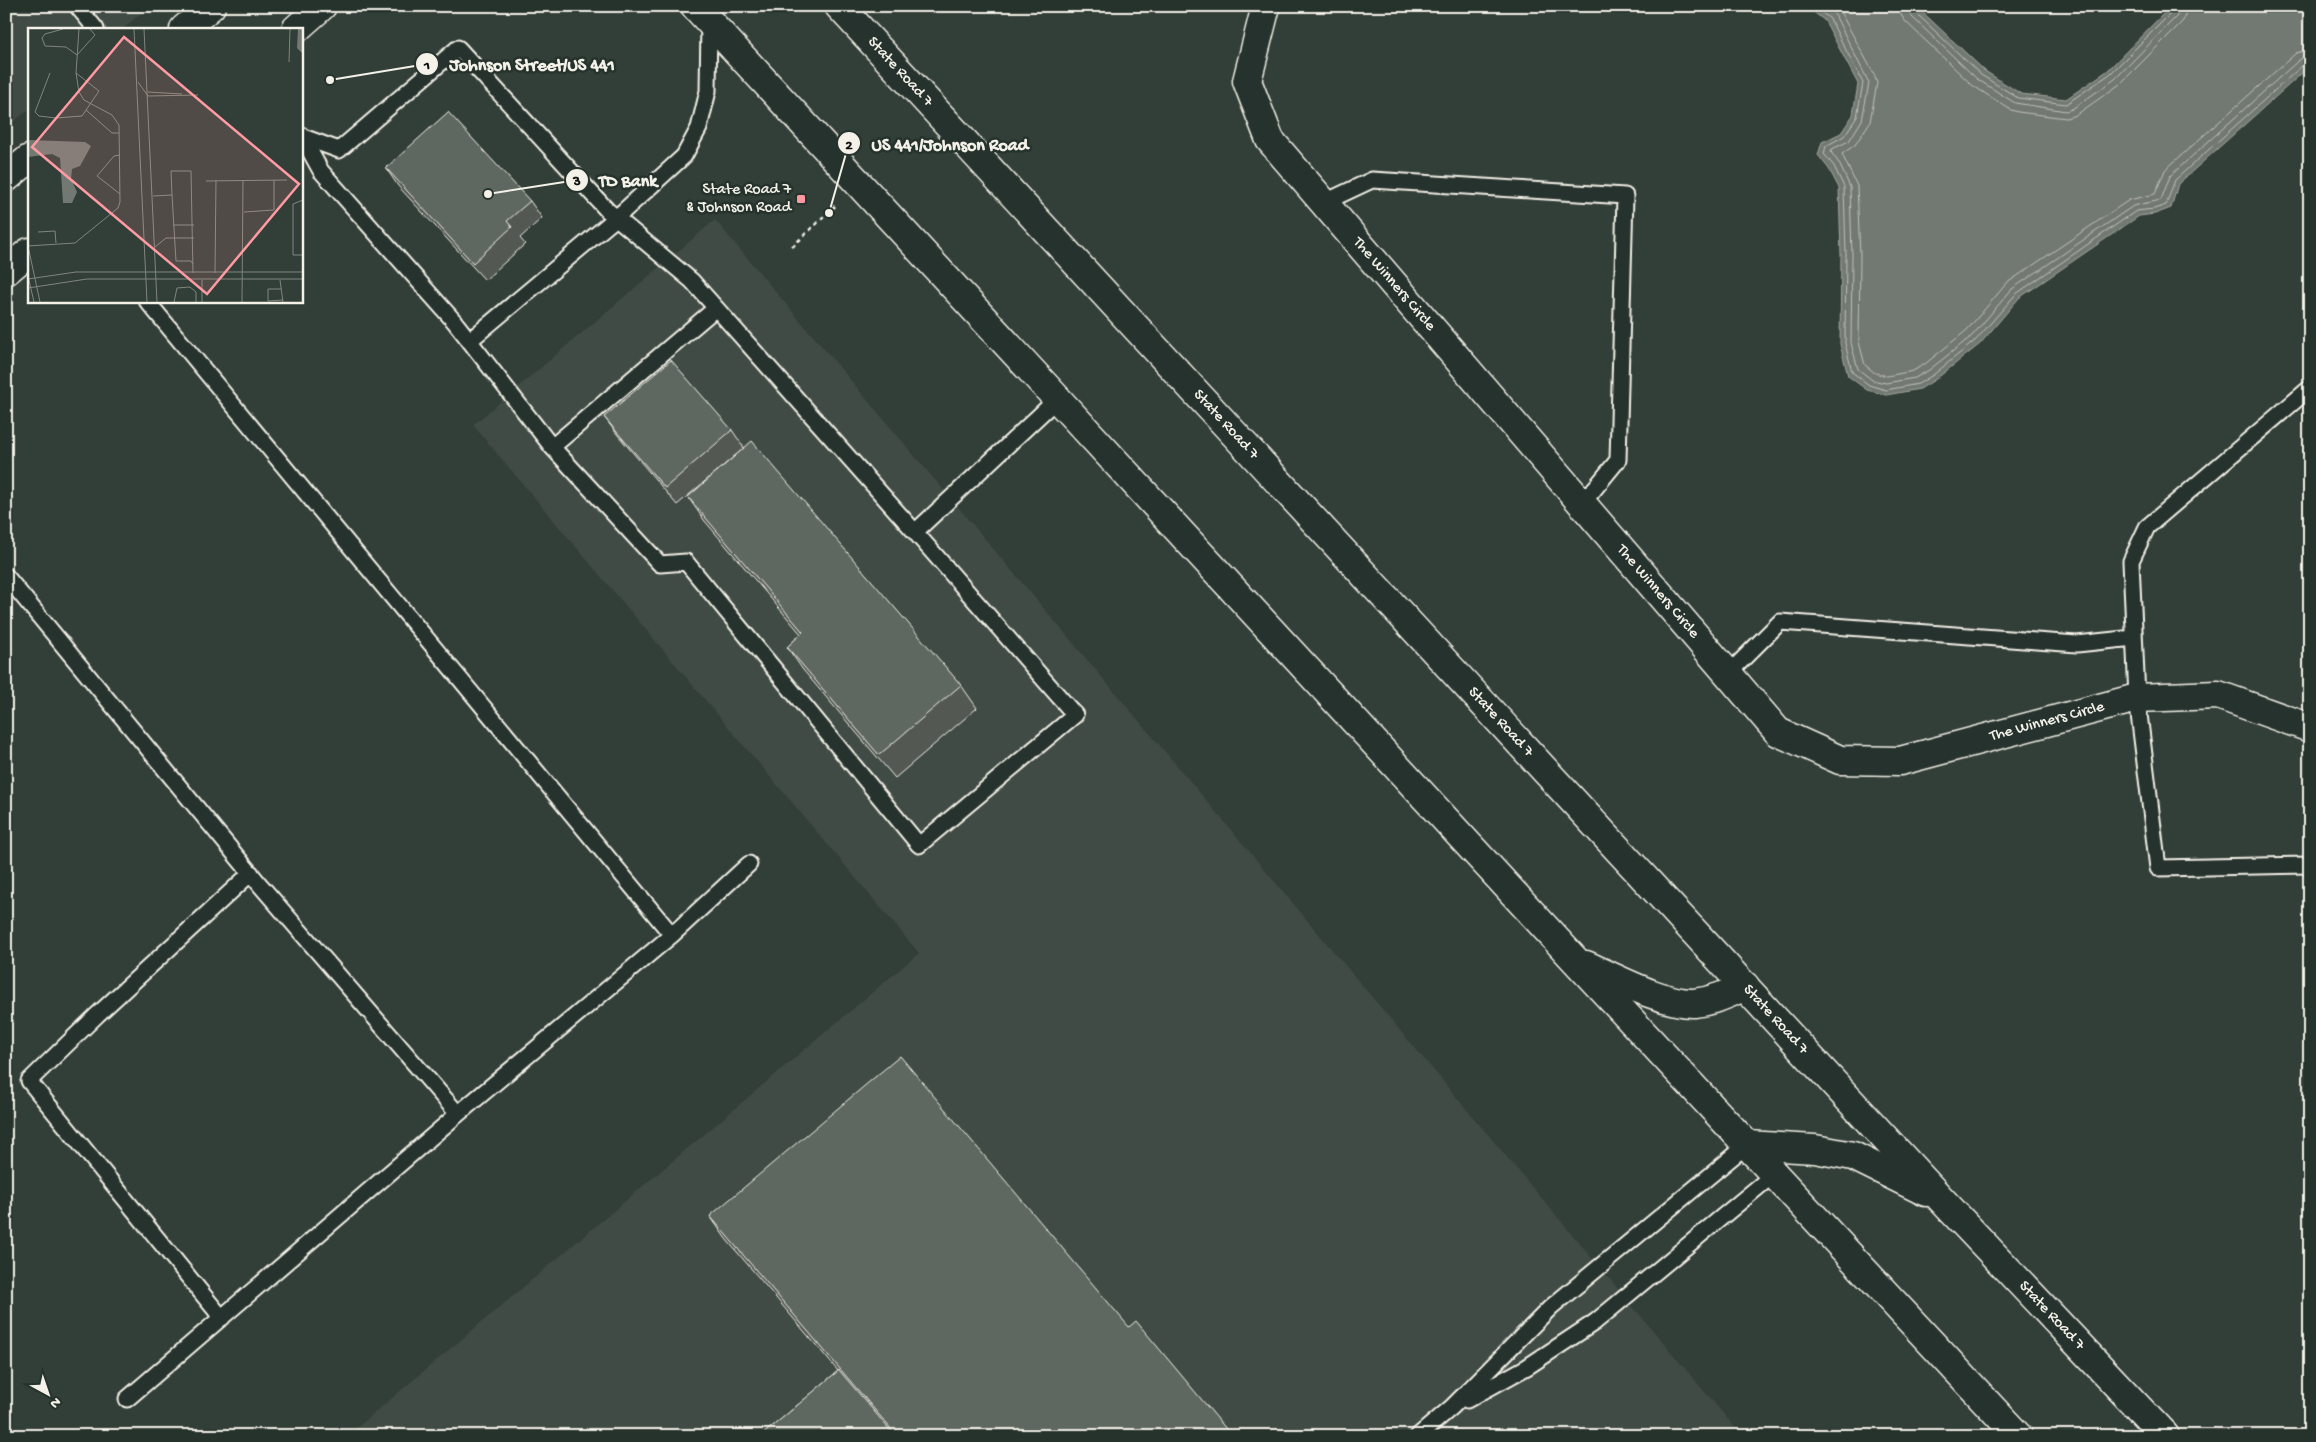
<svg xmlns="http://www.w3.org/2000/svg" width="2316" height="1442" font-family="'Gochi Hand',sans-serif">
<rect width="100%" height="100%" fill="#323e38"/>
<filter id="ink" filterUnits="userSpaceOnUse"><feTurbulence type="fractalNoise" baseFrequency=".02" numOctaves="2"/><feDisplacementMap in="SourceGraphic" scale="10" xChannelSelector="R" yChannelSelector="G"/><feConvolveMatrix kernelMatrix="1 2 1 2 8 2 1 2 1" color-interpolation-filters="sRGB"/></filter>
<g filter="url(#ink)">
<path fill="#404b44" d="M6,6h143l-26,23h-94v80l-23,19z
M715,220l447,528 580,688h-1395l572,-483 -446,-528z"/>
<path fill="#727972" stroke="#a6a9a1" d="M1806,6h110l69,65 36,23 45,5 41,-28 64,-65h139v60l-132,118 -7,24 -16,6 -16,2 -120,82 -39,46 -44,35 -16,10 -34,6 -19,-5 -19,-14 -8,-32 1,-89 -2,-67 -10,-19 -11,-14 4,-13 19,-9 12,-18 5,-31 -33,-63z"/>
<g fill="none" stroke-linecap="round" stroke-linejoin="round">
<path stroke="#c0c1b9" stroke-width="1" d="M1814,6l16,13 33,64 -6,34 -13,19 -18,10 -2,8 10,12 10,21 2,68 -1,88 7,29 17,13 17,5 32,-6 15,-9 43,-35 40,-46 120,-83 18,-2 12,-4 9,-25 129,-116 6,-1
M1825,6l10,9 34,68 -7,37 -13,21 -17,8 -1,3 8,11 11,24 2,68 -1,88 7,26 14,11 14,3 29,-5 14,-8 43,-34 40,-47 121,-83 28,-6 9,-24 130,-117 10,-3
M1837,6l37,68 3,9 -7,39 -15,23 -13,9 15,32 3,69 -1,87 6,23 10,8 12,3 26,-5 12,-7 42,-34 40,-47 122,-83 26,-6 10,-24 131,-117 14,-4
M1900,6l1,9 4,6 67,64 39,25 7,2 48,6 10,-3 44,-31 63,-63 5,-15
M1907,6l4,10 66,63 38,24 51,8 6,-2 43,-30 62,-63 3,-10
M1913,6l2,6 66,63 37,23 48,6 44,-30 62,-62 2,-6"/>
<defs>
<path id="service" d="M77,6l19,23
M301,135l20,36 133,150 98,126 108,117 26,-2 233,283 156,-130 -160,-183 142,-133
M303,137l36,13 119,-102 149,162 85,71 223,251
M1323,203l49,-23 253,16 -7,264 -36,44
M147,301l525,634
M469,341l147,-123 68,-62 15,-28 9,-37 1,-69
M2310,388l-163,139 -16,34 6,137 21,170 152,-3
M552,447l164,-139
M6,576l255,310 197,228
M1728,674l52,-52 297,22 57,-6
M222,1318l-193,-237 68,-66 154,-142
M127,1399l331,-285 214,-179 77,-71
M1467,1400l60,-33 68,-45 179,-148
M1418,1436l34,-29 99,-100 196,-162"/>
<g id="minor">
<path id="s1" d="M1266,6l-19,75 23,59 508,592 62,28 60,1 237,-63 81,-3 92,33"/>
</g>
<path id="tertiary" d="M184,29l27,-23
M296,29l26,-23
M6,178l23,-19
M6,271l23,-19"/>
<g id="primary">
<path d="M695,6l880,954 443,476"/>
<path id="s2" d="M839,6l1102,1193 224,237"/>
<path d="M1586,965c28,12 77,39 108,38 19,-2 34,-9 51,-17"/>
<path d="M1747,1145l68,4 38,7 73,36"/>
</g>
</defs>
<use href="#service" stroke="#f4f1e8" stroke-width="19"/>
<use href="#minor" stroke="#f4f1e8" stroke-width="31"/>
<use href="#tertiary" stroke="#f4f1e8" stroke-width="31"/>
<use href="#primary" stroke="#f4f1e8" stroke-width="31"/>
<path stroke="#f4f1e8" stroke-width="3" stroke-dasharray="4 4" stroke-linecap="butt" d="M792,247l43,-41"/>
<use href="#service" stroke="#26332d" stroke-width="15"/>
<use href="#minor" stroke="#26332d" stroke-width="28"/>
<use href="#tertiary" stroke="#26332d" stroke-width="28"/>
<use href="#primary" stroke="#26332d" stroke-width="28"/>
</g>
<path fill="#525953" stroke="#f4f1e8" d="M386,168l144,33 12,17 -22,20 5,6 -40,36 -87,-94z
M604,417l128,13 12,18 -67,57 -60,-71z
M688,497l273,188 16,23 -82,70 -92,-108 -16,-23 14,-13 -97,-114z
M710,1216l419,111 103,109h-471l77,-65 -112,-132z"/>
<path fill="#5f6861" stroke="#f4f1e8" d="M448,112l82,89 -23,20 5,6 -39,36 -87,-95z
M671,360l61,70 -67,58 -61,-71z
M752,441l209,244 -82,70 -92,-108 16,-15 -115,-135z
M900,1056l229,271 7,-6 96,115h-335l-187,-220z
M839,1370l56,66h-134z"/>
</g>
<rect fill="#ff9aa2" stroke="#26332d" stroke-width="2" x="796" y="194" width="10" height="10" rx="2.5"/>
<g text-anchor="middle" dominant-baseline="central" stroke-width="5" stroke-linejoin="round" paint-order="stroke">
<g font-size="16" fill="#f4f1e8" stroke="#26332d">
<text stroke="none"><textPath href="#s2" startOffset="90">State Road 7</textPath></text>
<text stroke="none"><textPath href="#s1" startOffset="331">The Winners Circle</textPath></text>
<text stroke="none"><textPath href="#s2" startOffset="570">State Road 7</textPath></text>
<text stroke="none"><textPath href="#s1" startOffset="736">The Winners Circle</textPath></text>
<text stroke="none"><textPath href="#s2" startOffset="975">State Road 7</textPath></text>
<text stroke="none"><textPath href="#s1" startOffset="1201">The Winners Circle</textPath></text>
<text stroke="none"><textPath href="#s2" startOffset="1380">State Road 7</textPath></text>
<text stroke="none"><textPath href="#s2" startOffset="1785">State Road 7</textPath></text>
</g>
<g font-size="16" fill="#f4f1e8" stroke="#26332d" text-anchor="end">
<text x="791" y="190">State Road 7<tspan x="791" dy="18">&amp; Johnson Road</tspan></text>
</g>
</g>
<g transform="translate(28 28)">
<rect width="275" height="275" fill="#323e38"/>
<path d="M270,1h5v25l-6,-6zM0,112l57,2 6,4 -11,20 -8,3 -1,10 6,13 -5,11h-9l-3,-45 -8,-4 -24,3z" fill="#727972"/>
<path fill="none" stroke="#80867e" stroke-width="1" d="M35,1l-18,5 -3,4 3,8 21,1 11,8 18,-20 -5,-6M106,1l13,273M116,1l13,273M261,34l1,-33M22,45l-15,39 4,4 17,2 26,-2 17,-25 -23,-18M110,54l10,14M120,64l34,2M120,68l50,-1M58,82l26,23h7M92,127l-6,1 -17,20 23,18M178,153l81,-1M144,167l4,66h15l2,3M125,168l19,-1 -1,-24h20l2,102M275,172l-10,4v51h10M216,184l30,-2v-30M145,197h21M10,204l17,-1 1,12M0,218l47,-3 43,-35 2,-6 -1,-77 -7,-10 -28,-15 -5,-8 -3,-19 3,-44M0,218l12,56M127,219l11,-9h28M187,245l1,-93M0,248l6,26M0,251l48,-7h227M174,252v22M252,252l3,22M0,260l59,-9h216M253,261h-13v12l15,-1M146,274l3,-14 13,-1 6,5v10M214,274l1,-122"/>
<path fill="#ff9aa2" fill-opacity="0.15" stroke="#ff9aa2" stroke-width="2.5" d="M96,9l175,147 -92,110 -175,-147z"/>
<rect width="275" height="275" fill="none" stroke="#f4f1e8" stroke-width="2.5"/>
</g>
<path fill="none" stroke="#f4f1e8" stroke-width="2" d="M330 80L427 64M829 213L849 143M488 194L577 180"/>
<g fill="#f4f1e8" stroke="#26332d" stroke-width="2">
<circle cx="330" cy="80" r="5"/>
<circle cx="829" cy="213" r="5"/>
<circle cx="488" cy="194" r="5"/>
<circle cx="427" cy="64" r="12"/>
<circle cx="849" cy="143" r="12"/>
<circle cx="577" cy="180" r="12"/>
</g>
<g font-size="15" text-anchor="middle" font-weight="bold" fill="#111">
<text x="427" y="69">1</text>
<text x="849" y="149">2</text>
<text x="577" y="185">3</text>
</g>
<g font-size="18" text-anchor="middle" font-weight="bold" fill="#f4f1e8" stroke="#26332d" stroke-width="5" stroke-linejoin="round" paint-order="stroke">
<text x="532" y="70">Johnson Street/US 441</text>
<text x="950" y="150">US 441/Johnson Road</text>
<text x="628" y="186">TD Bank</text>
</g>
<rect width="2316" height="1442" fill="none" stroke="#26332d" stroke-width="25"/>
<rect x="12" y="12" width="2291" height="1417" fill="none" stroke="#f4f1e8" stroke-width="2" filter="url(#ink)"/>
<g transform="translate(48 1394) rotate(140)" stroke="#26332d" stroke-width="4" paint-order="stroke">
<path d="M0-4L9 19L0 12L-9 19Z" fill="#f4f1e8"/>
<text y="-8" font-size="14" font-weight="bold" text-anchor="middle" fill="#f4f1e8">N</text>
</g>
</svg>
